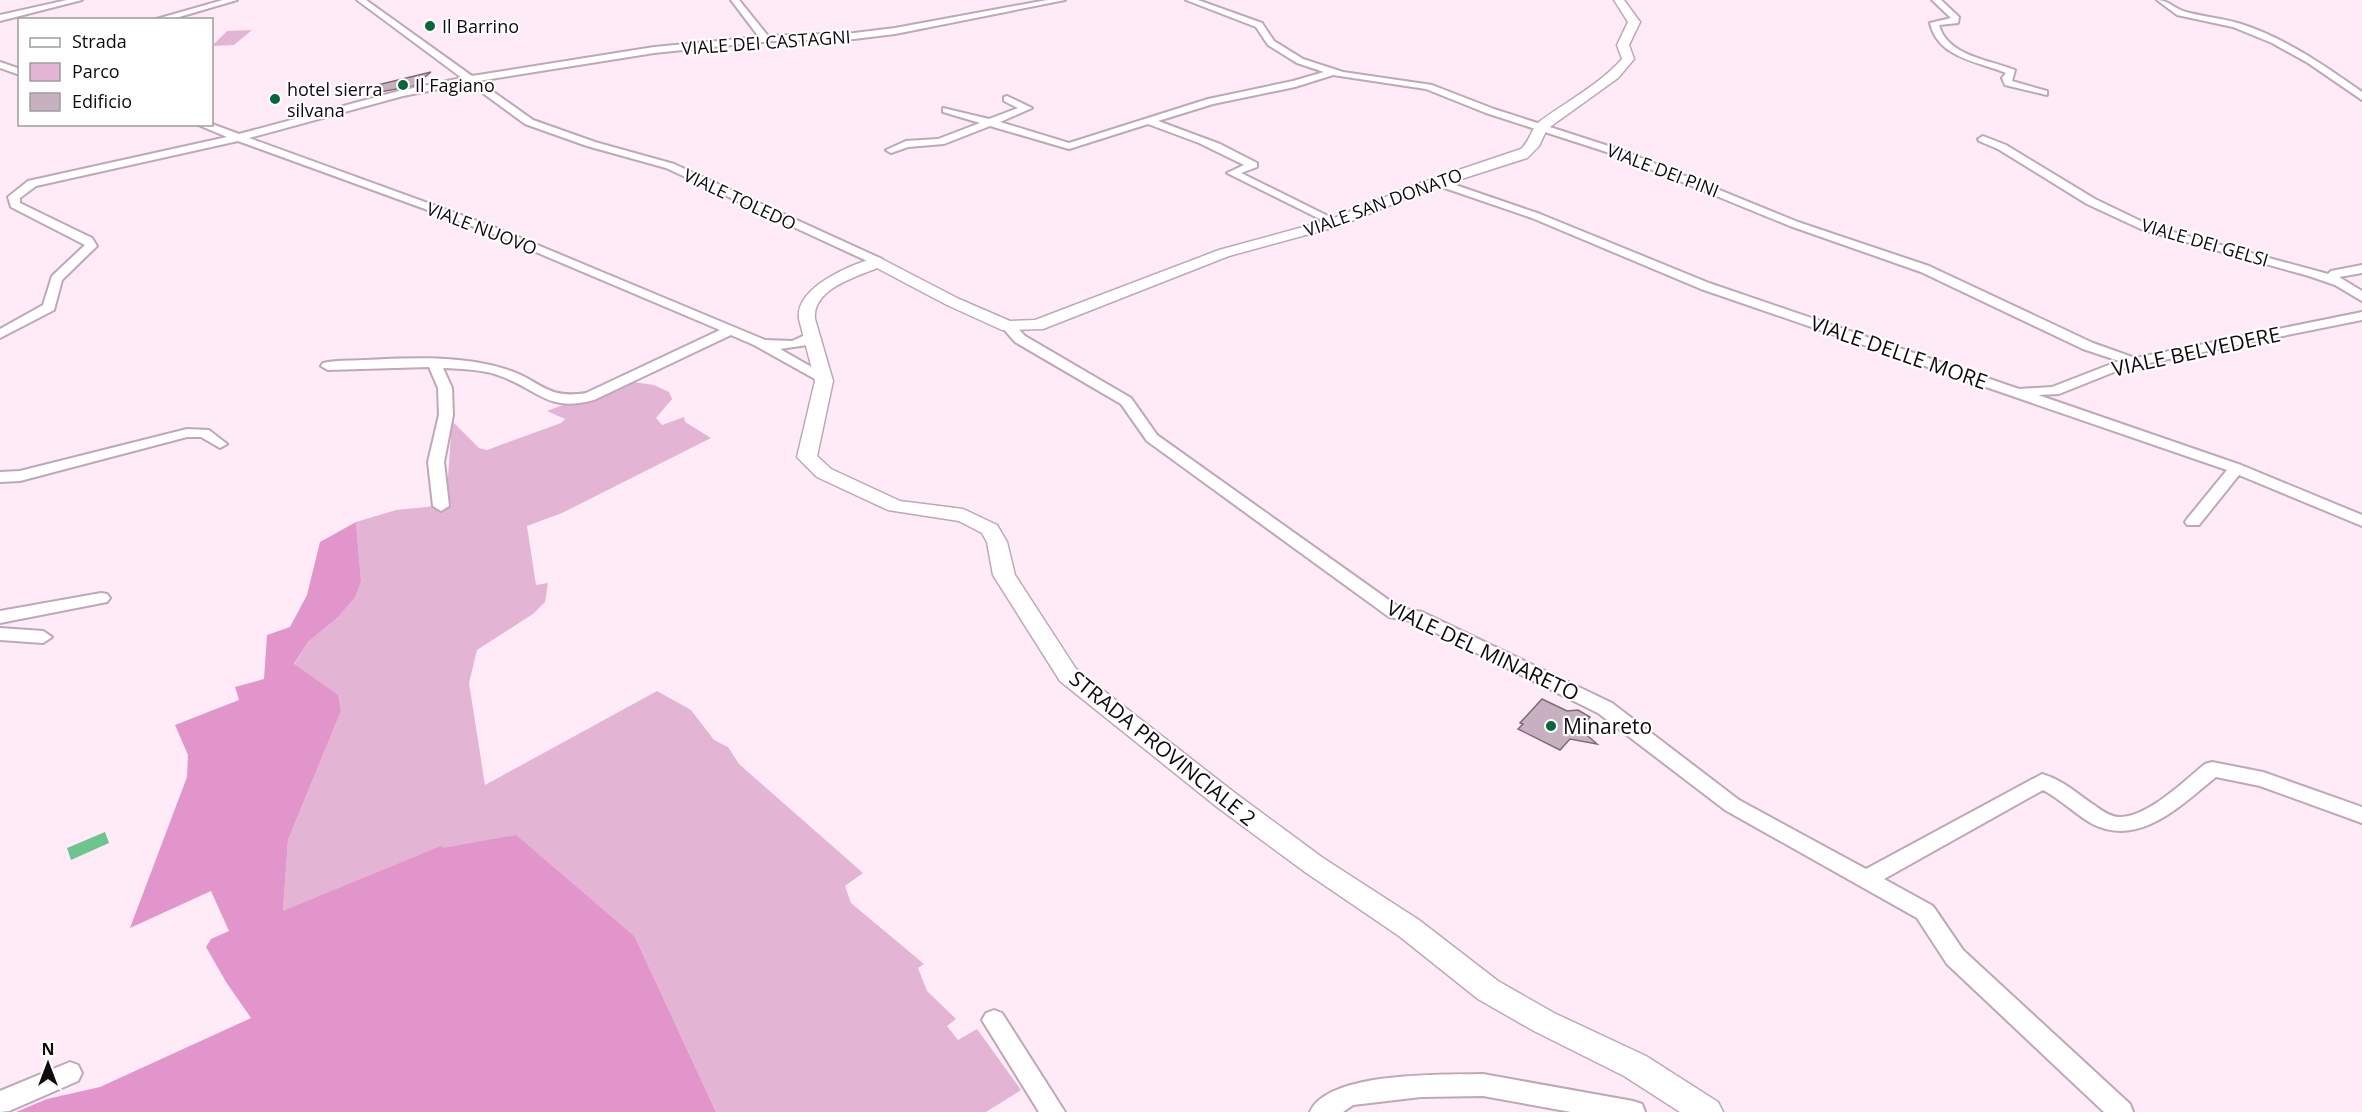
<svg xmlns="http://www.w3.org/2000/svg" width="2362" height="1112" font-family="'Open Sans',sans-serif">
<rect width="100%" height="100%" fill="#feebf7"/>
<path fill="#e4b4d4" d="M252,30l-18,15 -22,1 15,-15z
M626,381l28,4 15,7 3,7 -16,19 6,7 22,-8 1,5 26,16 -149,75 -35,13 9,59 12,-2 -3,19 -12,12 -56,36 -8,33 16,102 172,-94 34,19 23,30 14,7 11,17 124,109 -18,13 6,17 73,61 -6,4 9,23 29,28 -9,7 11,14 19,-11 44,61 -35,22h-270l-81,-175 -352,-26 5,-71 53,-129 -4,-16 -43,-30 14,-23 28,-23 25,-38 -5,-59 40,-12 50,-5 6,-84 27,27 8,2 74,-27 4,-4 -18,-8z"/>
<path fill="#e295ca" d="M356,522l5,59 -6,16 -19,22 -28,23 -14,22 44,31 3,16 -53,129 -5,71 158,-65 2,2 73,-13 119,102 81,175h-700l31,-13 53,-12 151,-69 -25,-36 -20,-35 5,-8 18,-8 -18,-40 -81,37 57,-151 1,-22 -13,-30 64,-25 -4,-13 29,-8 3,-44 23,-8 17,-32 13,-53z"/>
<path fill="#6ec48f" d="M105,832l4,11 -38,17 -4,-12z"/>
<path fill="#c7b1c0" stroke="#7f6b78" stroke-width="1.5" d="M431,72l-17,14 -40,7 -1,-7z
M1542,699l25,12 11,-1 12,7 -10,12 17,15 -27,-5 -10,11 -42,-21 5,-5 -3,-1z"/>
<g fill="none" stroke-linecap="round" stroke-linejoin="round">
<defs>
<path id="minor" d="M67,0h15l-82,21v-6z
M223,0h14l-68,20h-16z
M357,0h9l106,76 182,-29 105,-10 -28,-37h8l29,36 86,-3 41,-5 152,-28h18l-170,34 -41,5 -82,2 -118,12 -176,28 55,39 62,22 79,22 208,95v6l-4,1 -212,-98 -79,-22 -62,-22 -56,-41 -66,13 -154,42 250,91 266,111 27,1 20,-9 7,4 -12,9 -27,4 49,28 2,3 -7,4 -70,-39 -23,-10 -137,65c-46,12 -53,-8 -91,-23 -19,-8 -41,-8 -60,-9l9,20 1,27 -9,47 5,44 -8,5 -8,-5 -5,-44 11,-47 -1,-27 -9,-21 -101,3 -7,-4 2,-3c13,-3 28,-2 41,-3 46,-2 96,-5 141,9 35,10 40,31 81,24l134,-63 -229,-97 -253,-92 -202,45 -16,12v5l72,35 5,8 -35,34 -8,30 -54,28v-9l43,-24 9,-29 33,-31 -74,-38 -3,-10 20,-16 199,-44 -31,-13h16l27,10 160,-43 63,-13z
M1186,0h12l64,23 12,18 29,18 40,13 89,13 62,24 130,42 174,71 131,44 164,77 42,15 227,-46v8l-238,48 -65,26 -21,1 203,70 121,50v11l-123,-51 -40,50h-12l-2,-3 2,-3 40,-49 -526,-181 -169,-71 -99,-34v-4h8l99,34 169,69 310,106 33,-2 67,-26 -36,-12 -162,-77 -131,-46 -174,-71 -130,-42 -60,-24 -93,-14 -38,12 -82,17 -55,17 62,23 37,19v4l-16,6 97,48 2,2 -6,3 -107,-53 17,-8 -45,-22 -51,-19 -79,25 -79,-23 -46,18 -36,3 -17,6 -5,-3 20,-9 32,-2 42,-16 -37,-11v-4l46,11 29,-11 -14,-7v-4l3,-1 25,12 -32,14 69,21 139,-44 85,-18 31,-9 -27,-9 -29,-18 -12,-18z
M1932,0h9l18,17 -1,6 -19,2c8,31 51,35 76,45l-3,11 35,10v4l-42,-10 -3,-7 4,-5c-29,-12 -68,-15 -76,-50l21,-5z
M2157,0c12,0 17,9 29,12 18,5 37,6 55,12 44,14 83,41 121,68v8l-54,-37 -36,-20 -39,-16 -56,-12z
M0,62l20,7v6l-20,-7z
M1983,136l23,9 89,54 56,27 177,48 3,-3 31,-6v8l-23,4 23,14v10l-27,-16 -26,-9 -166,-46 -56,-26 -89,-55 -19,-8 -1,-2z
M1008,322l5,1 12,13 106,62 26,37 243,173 22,4 190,91 127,97 127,69 176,-95c21,6 34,19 52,31 7,5 16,12 25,12 28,1 65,-36 86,-53l7,-2 51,10 99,35v16l-102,-37 -44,-9c-36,29 -79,73 -127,45 -16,-10 -29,-23 -46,-32l-159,89 49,27 30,44 167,154 3,8h-29l-157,-148 -30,-46 -192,-108 -127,-97 -186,-92 -23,-4 -242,-176 -26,-37 -106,-62 -14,-16z
M187,429l22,1 18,14 -7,4 -19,-11h-14l-167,44 -20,1v-10l20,-1z
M101,593l6,1 3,4 -3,4 -107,21v-12z
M0,628l43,3 9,6 -9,6 -43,-3z
M994,1010l8,3 63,99h-26l-57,-92 4,-7z
M70,1062l8,3 4,8 -4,8 -69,30 -9,1v-21z
M1483,1074l150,27 9,3 3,8h-74l-88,-16 -62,1 -68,8 -10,7h-33c18,-41 133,-37 173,-38z"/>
<path id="tertiary" d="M1614,0h10l16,22 -11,23 5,14 -16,19 -71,51 -8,17 -12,12 -97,31 -91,37 -110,30 -186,73 -41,1 -55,-25 -70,-37c-21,9 -65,21 -62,51l18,62 -16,75 14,13 69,32 63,8 34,16 10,17 8,33 61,94 159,124 88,65 96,62 79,61 56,32 92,43 72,46 5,10h-43l-56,-36 -90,-45 -56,-32 -79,-63 -94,-64 -88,-65 -157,-126 -67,-106 -6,-33 -5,-9 -23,-12 -71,-11 -71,-33 -20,-20 18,-76 -16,-62c-4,-32 53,-55 79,-62l81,42 51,22 25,-1 184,-70 110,-30 91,-37 101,-34c9,-8 10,-20 18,-27 28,-21 60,-37 83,-63l-5,-14 11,-23z"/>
</defs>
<use href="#minor" stroke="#bea8b7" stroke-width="4"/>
<use href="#tertiary" stroke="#bea8b7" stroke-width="3"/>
<use href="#minor" fill="#fff" fill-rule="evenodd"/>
<use href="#tertiary" fill="#fff" fill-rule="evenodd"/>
</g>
<g fill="#07673b" stroke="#fff" stroke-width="2">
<circle cx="430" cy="26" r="6"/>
<circle cx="403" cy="85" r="6"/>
<circle cx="275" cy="99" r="6"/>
<circle cx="1551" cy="726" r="6"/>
</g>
<g text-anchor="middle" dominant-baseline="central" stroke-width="4.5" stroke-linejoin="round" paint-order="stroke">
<g font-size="18" fill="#10090e" stroke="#fff" text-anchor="start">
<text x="442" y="26">Il Barrino</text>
<text x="415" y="85">Il Fagiano</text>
<text x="287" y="89">hotel sierra<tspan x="287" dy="21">silvana</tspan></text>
</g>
<g font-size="18" fill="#10090e" stroke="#fff">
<text transform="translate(766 42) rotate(-4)">VIALE DEI CASTAGNI</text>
<text transform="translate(1663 170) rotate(21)">VIALE DEI PINI</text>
<text transform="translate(740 199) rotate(25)">VIALE TOLEDO</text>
<text transform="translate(1383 202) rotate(-20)">VIALE SAN DONATO</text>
<text transform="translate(482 228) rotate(21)">VIALE NUOVO</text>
<text transform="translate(2205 242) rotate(16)">VIALE DEI GELSI</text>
</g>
<g font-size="21" fill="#10090e" stroke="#fff">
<text transform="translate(2196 351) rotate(-12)">VIALE BELVEDERE</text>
<text transform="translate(1899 352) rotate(19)">VIALE DELLE MORE</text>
<text transform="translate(1483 650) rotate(25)">VIALE DEL MINARETO</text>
<text transform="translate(1163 748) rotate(39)">STRADA PROVINCIALE 2</text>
</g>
<g font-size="21" fill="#10090e" stroke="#fff" text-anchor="start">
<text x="1563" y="726">Minareto</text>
</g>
</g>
<rect x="18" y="18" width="195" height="108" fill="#ffffff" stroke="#9f9d9f" stroke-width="1.5"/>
<rect x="30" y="38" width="30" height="9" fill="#ffffff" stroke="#9f9d9f" stroke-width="1.5"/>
<text x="72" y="48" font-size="18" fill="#10090e">Strada</text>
<rect x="30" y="63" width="30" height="18" fill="#e4b4d4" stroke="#9f9d9f" stroke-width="1.5"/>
<text x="72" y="78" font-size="18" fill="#10090e">Parco</text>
<rect x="30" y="93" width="30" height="18" fill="#c7b1c0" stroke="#9f9d9f" stroke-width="1.5"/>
<text x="72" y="108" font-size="18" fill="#10090e">Edificio</text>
<g transform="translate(48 1064)" stroke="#ffffff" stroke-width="4.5" paint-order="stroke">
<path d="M0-4.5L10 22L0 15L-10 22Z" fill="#10090e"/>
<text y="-9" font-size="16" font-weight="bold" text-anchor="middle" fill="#10090e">N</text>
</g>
</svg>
